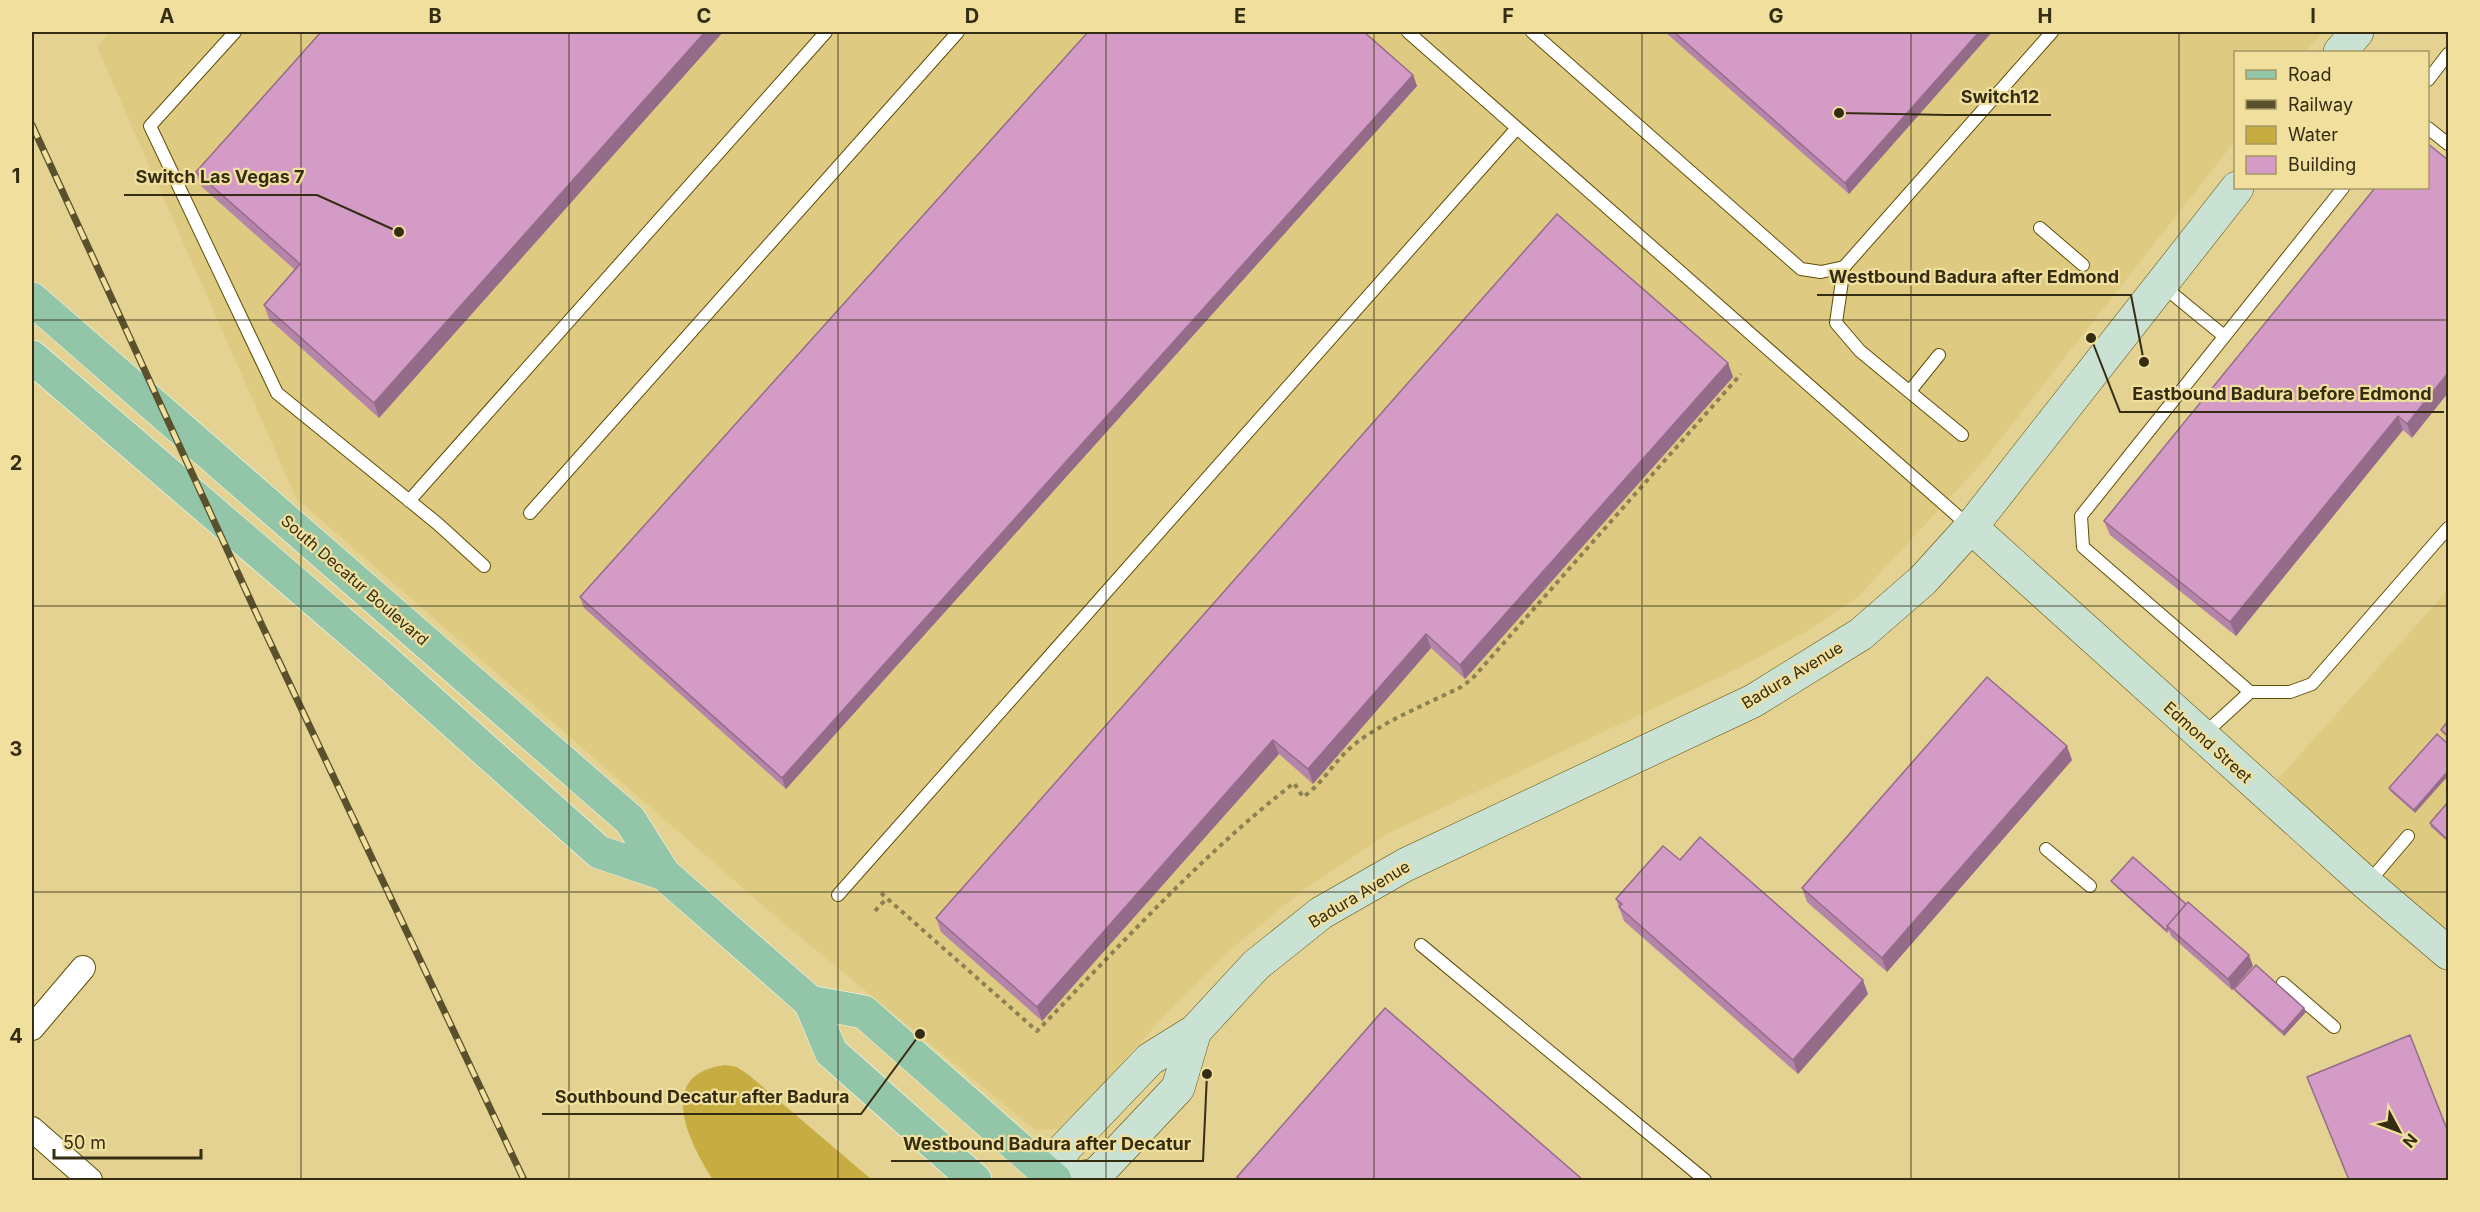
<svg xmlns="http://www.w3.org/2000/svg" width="2480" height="1212" font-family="Inter,sans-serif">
<rect width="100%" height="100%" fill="#e3d291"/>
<path fill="#decb81" d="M110,32h2212l-17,20h-69l-1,89 -254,323 -123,133 -51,34 -68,37 -350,165 -87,58 -67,55 -59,57 -114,126 -27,1 -252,-207 -487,-425 -199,-451z
M2448,590v349l-171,-159z"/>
<path fill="#c7ad41" d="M725,1065l12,2 13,9 122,104h-159c-24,-37 -59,-106 12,-115z"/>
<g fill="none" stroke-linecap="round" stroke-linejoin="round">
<defs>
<path id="lane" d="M235,32l-85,94 127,267 161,131 46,42
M1408,32l562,495
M1532,32l269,237 20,3 23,-5 208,-235
M2428,80l20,-26
M2428,128l20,16
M2040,228l43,37
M1844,267l-8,56 24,28 102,84
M2163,286l61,50
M1910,391l29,-36
M409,501l417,-469
M530,513l428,-481
M2250,692l-167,-145 -2,-31 262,-328
M2203,735l47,-43h40l22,-8 136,-156
M2046,849l44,37
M2368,883l40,-47
M838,895l679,-767
M1421,945l284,235
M2283,983l51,44"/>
<path id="street" d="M32,1028l51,-60
M32,1129l58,51"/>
<path id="secondary" d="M2340,52l17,-20
M1971,527l396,357 81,69
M1056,1180l7,-30 87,-91 45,-28 61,-66 65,-52 84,-48 348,-164 108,-67 62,-54 48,-53 266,-339
M1063,1180l33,-5 82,-87 17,-57"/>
<path id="primary" d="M32,299l598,521 34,54 146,128 21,50 144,128
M32,357l349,300 218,195 65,22
M810,1002l54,10 191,168"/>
</defs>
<use href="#lane" stroke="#5e4f05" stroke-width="14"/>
<use href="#street" stroke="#5e4f05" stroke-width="26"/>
<use href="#secondary" stroke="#5e4f05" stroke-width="34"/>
<use href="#primary" stroke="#fff" stroke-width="34"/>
<path stroke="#8d8153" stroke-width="4" stroke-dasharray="4.5 4.5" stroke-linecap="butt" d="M881,893l156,138c83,-85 163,-175 257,-248l9,14c21,-14 32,-38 52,-53 29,-23 72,-40 106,-57l11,-8 269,-305
M875,911l12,-13"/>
<use href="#lane" stroke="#fff" stroke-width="12"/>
<use href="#street" stroke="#fff" stroke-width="24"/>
<use href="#secondary" stroke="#c9e2d4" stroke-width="33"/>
<use href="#primary" stroke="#93c6a8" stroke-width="33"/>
<defs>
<path id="rail" d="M32,125l227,494 265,561"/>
</defs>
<use href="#rail" stroke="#59502e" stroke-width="7"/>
<use href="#rail" stroke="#f0df9d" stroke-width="4.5" stroke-dasharray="14" stroke-linecap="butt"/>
</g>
<path fill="#b585a9" d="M321,32h402l-344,386 -110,-99 -5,-14 31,-35 -94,-84 -5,-14z
M1665,32h327l-143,162z
M1413,75l4,11 -631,703 -202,-181 -4,-11z
M2375,188l37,250 -9,-8 -167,206 -126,-101 -6,-14z
M1728,363l5,14 -268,302 -34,-31 -118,136 -34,-30 -237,267 -101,-89 -5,-14z
M2448,721v17l-5,-5 -2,-3z
M2448,744l-33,69 -25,-22 -1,-3z
M2072,760l-185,212 -80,-70 -5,-14z
M2448,802v40l-17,-15 -1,-4z
M1680,860l188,134 -70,80 -174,-153 -8,-22z
M2111,881l142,85 -21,24 -61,-54 -2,-5 -2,2 -54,-49z
M2234,989l70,19 2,4 -22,24 -48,-44z"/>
<path fill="#946c8a" d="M705,32h18l-344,386 -5,-15z
M1979,32h13l-143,162 -4,-11z
M1413,75l4,11 -631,703 -4,-11z
M1728,363l5,14 -268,302 -5,-14z
M2448,373v20l-36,45 -5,-14z
M2398,416l5,14 -167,206 -6,-14z
M1426,634l5,14 -118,136 -5,-15z
M1273,740l6,14 -237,267 -5,-14z
M2067,746l5,14 -185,212 -5,-14z
M2448,771v5l-33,37 -1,-3z
M2249,955l4,11 -21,24 -4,-11z
M1863,980l5,14 -70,80 -5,-14z
M2304,1008l2,4 -22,24 -1,-4z"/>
<path fill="#d39bc5" stroke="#946c8a" stroke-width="1.5" d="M321,32h384l-331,371 -110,-98 36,-41 -104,-92z
M1088,32h276l49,43 -631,703 -202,-181z
M1674,32h305l-134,151z
M2427,143l21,17v213l-41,51 -9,-8 -168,206 -126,-101 271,-333h52z
M1557,214l171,149 -268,302 -34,-31 -118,135 -35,-29 -236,267 -101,-89z
M1987,677l80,69 -185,212 -80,-70z
M2448,721v15l-7,-6z
M2437,734l11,10v27l-34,39 -25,-22z
M2448,802v38l-18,-17z
M1700,837l163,143 -70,80 -174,-153 3,-3 -6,-5 47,-53 17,14z
M2133,857l53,47 -19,22 1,2 -2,2 -55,-49z
M2188,902l61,53 -21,24 -61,-53z
M2256,965l48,43 -21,24 -49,-43z
M1385,1008l198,172h-342l-4,-3z
M2410,1035l38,97v48h-99l-42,-103z"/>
<path fill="none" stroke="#342d13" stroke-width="1.5" stroke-opacity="0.55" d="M301,32v1148M569,32v1148M838,32v1148M1106,32v1148M1374,32v1148M1642,32v1148M1911,32v1148M2179,32v1148M32,320h2416M32,606h2416M32,892h2416"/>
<g text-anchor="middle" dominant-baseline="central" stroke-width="4.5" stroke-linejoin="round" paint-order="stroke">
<g font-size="16" fill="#342d13" stroke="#f0df9d">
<text transform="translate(355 580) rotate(41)">South Decatur Boulevard</text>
<text transform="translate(1792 675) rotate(-31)">Badura Avenue</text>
<text transform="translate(2208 742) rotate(42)">Edmond Street</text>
<text transform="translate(1359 894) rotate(-31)">Badura Avenue</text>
</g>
</g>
<path fill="none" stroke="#342d13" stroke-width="2" d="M1839 113L1948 115H2051M399 232L317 195H124M2144 362L2131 295H1817M2091 338L2120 412H2444M920 1034L861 1114H542M1207 1074L1203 1161H891"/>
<g fill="#342d13" stroke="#f0df9d" stroke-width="2">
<circle cx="1839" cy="113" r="6"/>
<circle cx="399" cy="232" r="6"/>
<circle cx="2144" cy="362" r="6"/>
<circle cx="2091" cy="338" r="6"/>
<circle cx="920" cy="1034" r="6"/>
<circle cx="1207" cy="1074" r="6"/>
</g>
<g font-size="18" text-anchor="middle" font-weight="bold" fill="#342d13" stroke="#f0df9d" stroke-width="4.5" stroke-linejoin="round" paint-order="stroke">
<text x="2000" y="103">Switch12</text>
<text x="220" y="183">Switch Las Vegas 7</text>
<text x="1974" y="283">Westbound Badura after Edmond</text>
<text x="2282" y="400">Eastbound Badura before Edmond</text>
<text x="702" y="1103">Southbound Decatur after Badura</text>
<text x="1047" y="1150">Westbound Badura after Decatur</text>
</g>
<rect width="2480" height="1212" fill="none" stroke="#f0df9d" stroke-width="66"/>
<rect x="2234" y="51" width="195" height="138" fill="#f0df9d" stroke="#a59866" stroke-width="1.5"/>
<rect x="2246" y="70" width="30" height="9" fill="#93c6a8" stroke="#a59866" stroke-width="1.5"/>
<text x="2288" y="81" font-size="18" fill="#342d13">Road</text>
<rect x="2246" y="100" width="30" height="9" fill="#59502e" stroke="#a59866" stroke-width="1.5"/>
<text x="2288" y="111" font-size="18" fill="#342d13">Railway</text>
<rect x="2246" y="126" width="30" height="18" fill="#c7ad41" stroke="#a59866" stroke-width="1.5"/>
<text x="2288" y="141" font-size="18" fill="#342d13">Water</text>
<rect x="2246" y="156" width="30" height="18" fill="#d39bc5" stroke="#a59866" stroke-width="1.5"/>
<text x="2288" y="171" font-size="18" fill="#342d13">Building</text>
<g transform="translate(2399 1131) rotate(131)" stroke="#f0df9d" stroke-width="4.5" paint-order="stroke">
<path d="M0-4.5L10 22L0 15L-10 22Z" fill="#342d13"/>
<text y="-9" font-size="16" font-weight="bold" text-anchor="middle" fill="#342d13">N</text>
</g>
<path d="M54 1149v9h147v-9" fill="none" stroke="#342d13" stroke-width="3"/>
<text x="63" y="1149" font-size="18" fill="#342d13" stroke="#f0df9d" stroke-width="4.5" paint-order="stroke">50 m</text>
<rect x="33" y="33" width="2414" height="1146" fill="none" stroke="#342d13" stroke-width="2"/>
<g font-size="20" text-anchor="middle" font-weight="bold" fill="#342d13">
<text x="167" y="23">A</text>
<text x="435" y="23">B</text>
<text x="704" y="23">C</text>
<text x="972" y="23">D</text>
<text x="1240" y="23">E</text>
<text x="1508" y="23">F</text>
<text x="1776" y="23">G</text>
<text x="2045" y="23">H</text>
<text x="2313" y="23">I</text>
<text x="16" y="183">1</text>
<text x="16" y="470">2</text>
<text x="16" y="756">3</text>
<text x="16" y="1043">4</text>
</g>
</svg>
